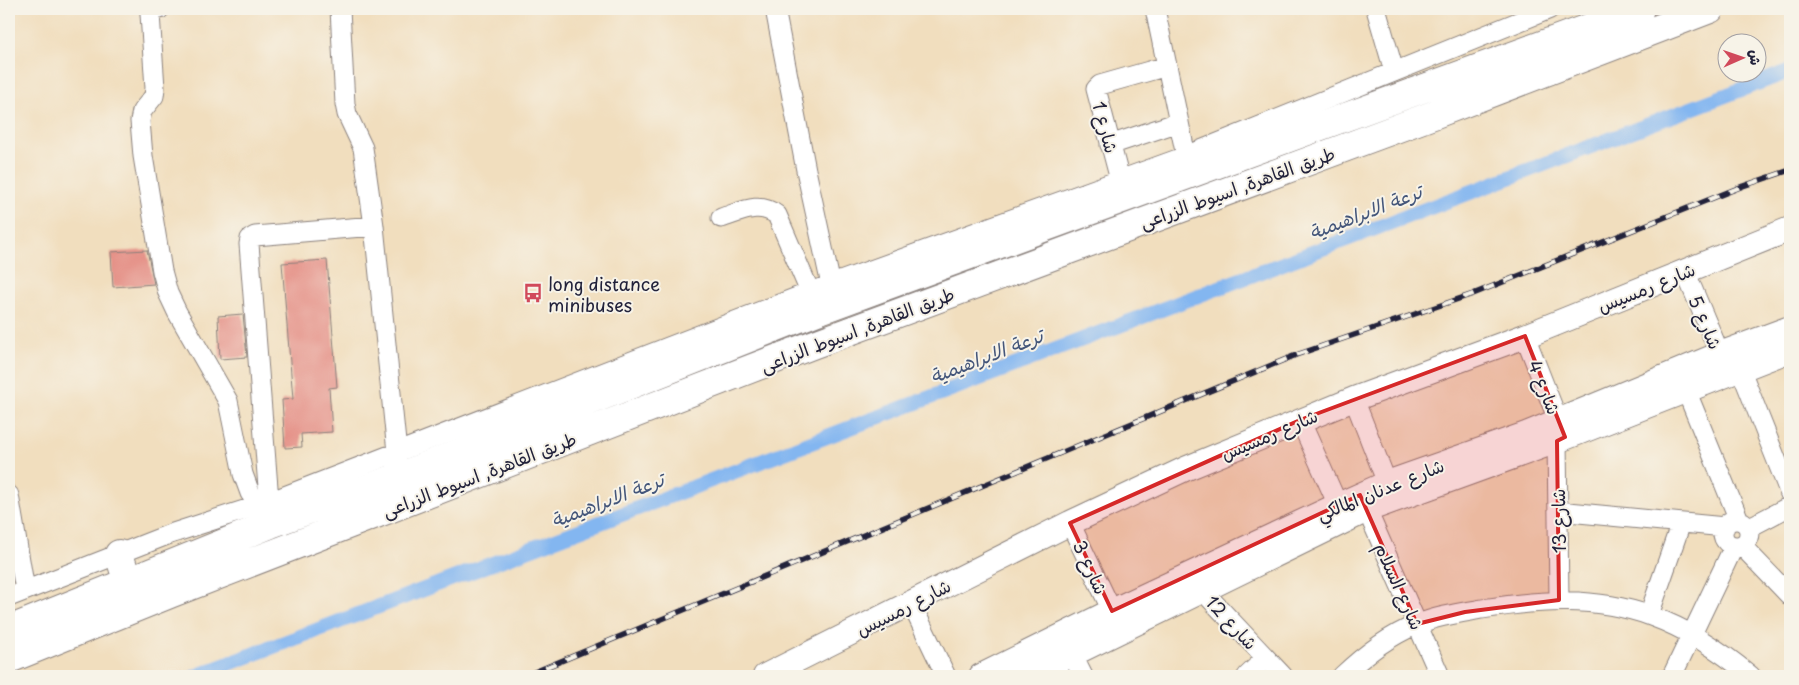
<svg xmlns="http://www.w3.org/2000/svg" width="1799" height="685" font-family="'Playpen Sans','Playpen Sans Arabic',sans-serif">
<rect width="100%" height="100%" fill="#f7f3e8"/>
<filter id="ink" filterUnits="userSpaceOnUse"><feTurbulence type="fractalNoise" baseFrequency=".02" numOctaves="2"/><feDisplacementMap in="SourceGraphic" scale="10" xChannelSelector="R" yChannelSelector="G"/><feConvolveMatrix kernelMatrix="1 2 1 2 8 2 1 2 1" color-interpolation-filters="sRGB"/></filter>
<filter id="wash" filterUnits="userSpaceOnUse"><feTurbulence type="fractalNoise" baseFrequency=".0096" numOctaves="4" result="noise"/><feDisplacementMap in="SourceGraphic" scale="20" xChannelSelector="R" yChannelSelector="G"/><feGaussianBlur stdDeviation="1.12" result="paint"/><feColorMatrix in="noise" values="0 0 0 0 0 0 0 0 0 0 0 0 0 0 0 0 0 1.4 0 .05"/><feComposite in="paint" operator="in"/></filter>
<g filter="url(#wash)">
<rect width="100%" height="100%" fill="#f1debe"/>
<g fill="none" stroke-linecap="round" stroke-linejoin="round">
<path stroke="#83b6f0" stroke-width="15" d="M196,676l1594,-605"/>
</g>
<g id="blocks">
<path fill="#e59288" d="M147,250l7,34 -41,3 -2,-35z
M327,260l10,127 -8,1 3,44 -31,2 1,13 -17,1 -3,-48 11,-1 -11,-136z
M243,314l4,43 -27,2 -2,-43z"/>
</g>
</g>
<g filter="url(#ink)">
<use href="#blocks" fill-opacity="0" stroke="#8a807c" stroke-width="1"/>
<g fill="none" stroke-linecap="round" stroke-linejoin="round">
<defs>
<path id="minor" d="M160,9l-5,1 -5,4 5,74 -1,8 -12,15 -2,10 3,35 19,115 6,22 9,19 51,89 15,73 7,19 8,12
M340,9l5,95 2,10 16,34 11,78 24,236
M775,9l31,161 25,115
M1155,9l31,147
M1376,9l18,62
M1110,145l69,-23
M1120,180l-24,-91 4,-4 67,-19
M721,218c20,-6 38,-17 56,-3l33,77
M1685,271l40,95
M1525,336l38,97
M1740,368l50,126
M1686,390l53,130
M1354,399l33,84
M1300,420l38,85
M1557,441l2,159
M9,495l16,95
M1362,499l78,177
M1558,511l167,16
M270,513l-21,-269 1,-5 5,-3 119,-10
M1723 533a13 13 0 1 1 26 0a13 13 0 1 1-26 0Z
M1070,523l42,88
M1748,528l42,-22
M1741,545l49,51
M1202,590l81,86
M9,597l161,-63 99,-32 541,-210 376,-136 364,-147
M911,603l35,73
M1649,615l32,-92
M1072,654l11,22
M1247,676l19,-18
M1342,676c21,-20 47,-40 74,-51 21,-9 44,-12 66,-16 57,-9 113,-13 169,7 36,13 70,35 100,60
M1672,676l62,-130"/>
<path id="major" d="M765,676l305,-153 115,-54 169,-70 171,-63 265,-107
M981,676l131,-65 226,-106 49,-22 139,-49 194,-80 70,-26
M1028,676l339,-166 190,-69 233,-91"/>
<path id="highway" d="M119,554l9,29
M9,630l262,-106 129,-48 417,-165 823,-302
M9,659l163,-66 640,-248 621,-230 277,-106"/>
</defs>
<use href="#minor" stroke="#8a807c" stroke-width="21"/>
<use href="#major" stroke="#8a807c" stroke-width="26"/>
<use href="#highway" stroke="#8a807c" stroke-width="30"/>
<use href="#minor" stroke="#fff" stroke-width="19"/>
<use href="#major" stroke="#fff" stroke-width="24"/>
<use href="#highway" stroke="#fff" stroke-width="28"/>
<defs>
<path id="rail" d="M525,676l771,-321 177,-61 270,-108 47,-16"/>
</defs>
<use href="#rail" stroke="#22223b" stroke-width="5.5"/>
<use href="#rail" stroke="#f7f3e8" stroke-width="4" stroke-dasharray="11" stroke-linecap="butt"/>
</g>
</g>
<path fill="#d62828" fill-opacity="0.2" stroke="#d62828" stroke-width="4" stroke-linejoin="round" d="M1525,336l40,101 -8,4 2,159 -94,12 -48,12 -57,-129 -248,116 -42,-88 230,-103z"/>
<defs>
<symbol id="bus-bare" viewBox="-9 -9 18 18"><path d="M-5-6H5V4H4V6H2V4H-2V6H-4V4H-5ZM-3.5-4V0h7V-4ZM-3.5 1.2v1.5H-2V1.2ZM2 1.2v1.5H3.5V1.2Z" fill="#d1495b" stroke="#f7f3e8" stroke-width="2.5" paint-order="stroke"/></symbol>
</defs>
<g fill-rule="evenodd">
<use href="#bus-bare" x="519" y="279" width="28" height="28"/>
</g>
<g text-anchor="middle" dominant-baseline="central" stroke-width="4" stroke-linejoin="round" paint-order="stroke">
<g font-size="18" fill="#22223b" stroke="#f7f3e8">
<text transform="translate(1106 127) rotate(75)">شارع 1</text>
<text transform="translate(1237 187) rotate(-20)">طريق القاهرة, اسيوط الزراعى</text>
<text transform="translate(1646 287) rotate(-22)">شارع رمسيس</text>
<text transform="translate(1706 322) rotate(67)">شارع 5</text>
<text transform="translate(857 329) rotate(-21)">طريق القاهرة, اسيوط الزراعى</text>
<text transform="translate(1545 387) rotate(68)">شارع 4</text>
<text transform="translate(1269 434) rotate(-23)">شارع رمسيس</text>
<text transform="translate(479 474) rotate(-21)">طريق القاهرة, اسيوط الزراعى</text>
<text transform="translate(1380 489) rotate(-22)">شارع عدنان المالكي</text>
<text transform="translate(1558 521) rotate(-91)">شارع 13</text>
<text transform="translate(1091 567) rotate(65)">شارع 3</text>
<text transform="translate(1400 586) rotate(66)">شارع السلام</text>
<text transform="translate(903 607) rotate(-27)">شارع رمسيس</text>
<text transform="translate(1232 622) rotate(47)">شارع 12</text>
</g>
<g font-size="18" fill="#22223b" stroke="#f7f3e8" text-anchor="start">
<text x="548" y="283">long distance<tspan x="548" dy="21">minibuses</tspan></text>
</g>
<g font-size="19" font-style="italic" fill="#44567a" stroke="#f7f3e8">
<text transform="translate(1365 211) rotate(-21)">ترعة الابراهيمية</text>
<text transform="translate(986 355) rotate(-21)">ترعة الابراهيمية</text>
<text transform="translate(607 499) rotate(-21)">ترعة الابراهيمية</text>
</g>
</g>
<rect width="1799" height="685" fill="none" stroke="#f7f3e8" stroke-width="30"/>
<g transform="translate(1742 58) rotate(88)"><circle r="24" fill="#f7f3e8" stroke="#a29fa3"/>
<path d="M0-4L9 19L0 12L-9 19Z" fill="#d1495b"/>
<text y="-8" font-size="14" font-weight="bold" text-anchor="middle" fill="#22223b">ش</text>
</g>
</svg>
